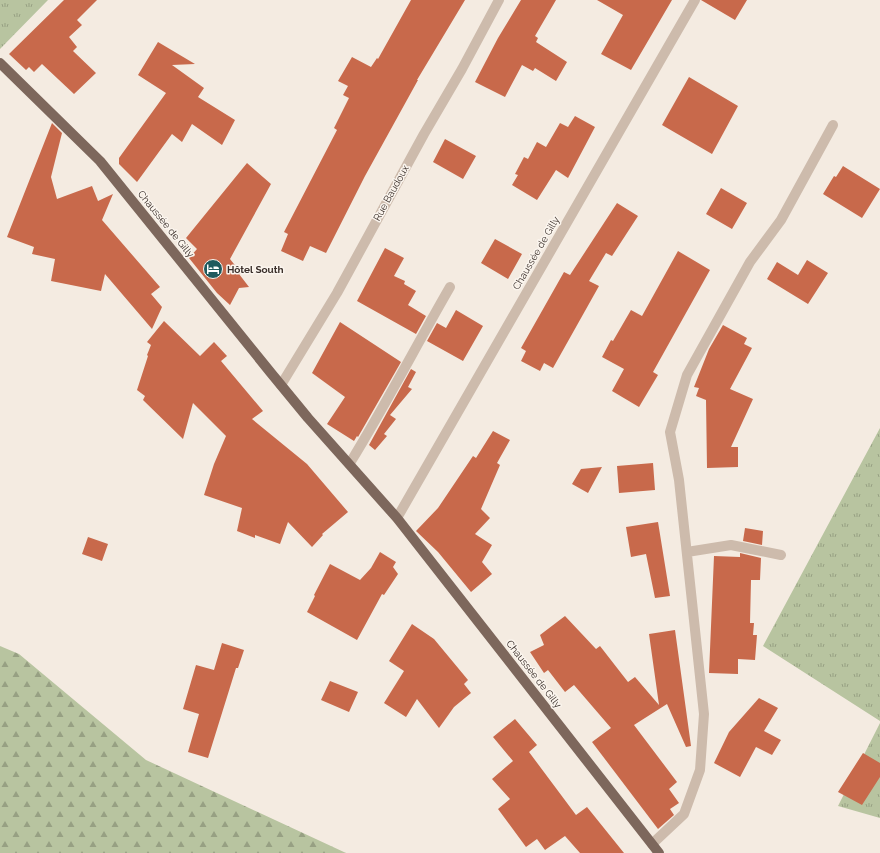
<svg xmlns="http://www.w3.org/2000/svg" width="880" height="853" font-family="Raleway,sans-serif">
<defs>
<pattern id="grass-tufts" width="24" height="20" patternUnits="userSpaceOnUse"><rect width="24" height="20" fill="#b8c4a0"/><path d="M3 7l-1-3M5 7V3M7 7l1-3M15 17l-1-3M17 17v-4M19 17l1-3" fill="none" stroke="#97a083"/></pattern>
<pattern id="forest-firs" width="22" height="20" patternUnits="userSpaceOnUse"><rect width="22" height="20" fill="#b8c4a0"/><path d="M5 1l3.5 6h-7zM16 11l3.5 6h-7z" fill="#97a083"/></pattern>
</defs>
<rect width="100%" height="100%" fill="#f4ebe1"/>
<path fill="url(#grass-tufts)" d="M0,0h48l-48,49z
M880,428v293l-117,-75z
M880,723v95l-42,-12z"/>
<path fill="url(#forest-firs)" d="M0,646l19,8 127,106 200,93h-346z"/>
<path fill="#c8694b" d="M64,0h33l-20,20 5,5 -13,12 8,10 -4,4 23,22 -22,21 -32,-30 -8,8 -5,-5 -3,3 -17,-16z
M411,0h54l-48,80h1l-53,96 -39,77 -16,-7 -7,15 -22,-10 7,-17 -4,-2 53,-102 -3,-2 15,-30 -6,-3 5,-9 -10,-5 14,-24 19,10 6,-9 1,1z
M521,0h35l-21,36 3,2 -2,4 31,20 -11,19 -21,-13 -2,3 -11,-6 -17,32 -30,-15 23,-44z
M597,0h75l-41,70 -30,-16 22,-39z
M701,0h46l-12,20z
M158,42l37,22 -23,1 32,23 -6,9 37,23 -13,25 -30,-21 -10,18 -10,-8 -35,48 -18,-18v-6l47,-65 -28,-18z
M689,77l49,29 -26,48 -50,-29z
M575,116l20,11 -27,51 -12,-8 -19,30 -25,-15 6,-10 -3,-1 9,-17 4,2 9,-17 9,5 14,-24 8,4z
M52,123l10,10 -11,44 6,22 35,-13 6,15 15,-7 -11,26 58,67 -9,7 11,13 -10,22 -47,-55 -4,17 -50,-10 4,-22 -23,-5 2,-7 -27,-10z
M445,139l31,17 -13,23 -30,-17z
M247,163l24,21 -41,75 11,14 -2,1 10,13 -10,1 -9,17 -13,-12 -28,-35 8,-9 -11,-11z
M843,166l37,23 -18,29 -39,-24 11,-18 2,1z
M721,188l26,15 -15,26 -26,-15z
M617,203l21,13 -26,40 -6,-3 -17,28 10,5 -46,82 -9,-5 -4,8 -19,-10 5,-10 -5,-3 43,-76 6,3z
M495,239l27,15 -14,25 -27,-16z
M385,248l19,10 -10,18 11,5 -1,3 12,7 -8,14 18,11 -10,18 -59,-33z
M678,251l32,19 -57,102 5,3 -19,32 -27,-16 12,-22 -22,-12 9,-17 2,1 18,-31 11,6z
M807,260l21,13 -20,31 -41,-25 10,-17 21,13z
M456,310l27,16 -20,35 -36,-20 10,-18 9,5z
M164,321l36,35 14,-14 13,14 -6,5 42,50 -11,8 55,45 41,48 -26,22 1,1 -11,12 -24,-25 -8,22 -25,-9v3l-18,-7 5,-23 -38,-13 10,-31 12,-28 -33,-33 -10,36 -40,-39 2,-4 -8,-6 11,-34 -1,-1 4,-10 -4,-3z
M340,322l61,40 -43,75 -1,-1 -3,5 -27,-17 18,-27 -33,-24z
M723,325l24,13 -3,6 8,4 -22,41 23,10 -22,48h7v20l-31,1 -1,-68 -10,-4 3,-8 -5,-1 15,-38z
M411,369l5,3 -8,15 4,2 -22,26 6,4 -12,15 3,2 -12,14 -6,-5z
M493,431l17,9 -13,23 3,2 -19,44 9,9 -15,16 17,11 -10,17 10,12 -21,18 -33,-40 -22,-21 22,-23 35,-52 3,2z
M653,463l2,27 -36,3 -2,-27z
M602,467l-14,26 -16,-9 9,-15z
M658,522l12,74 -15,2 -9,-44 -15,3 -5,-30z
M745,528l18,3 -1,14 -19,-4z
M88,537l20,7 -6,17 -20,-7z
M380,552l16,10 -3,5 5,7 -14,21 -2,-1 -25,46 -50,-28 8,-16 -1,-1 16,-31 30,16 11,-12z
M740,553l21,5 -1,22h-9l-1,43h4l-1,12h4l-2,25 -17,-1v15l-29,-1 5,-117 26,1z
M565,616l31,33 4,-3 28,36 7,-5 24,28 -10,-71 26,-4 16,116 -5,1 -19,-43 -33,21 43,57 -8,7 10,14 -9,6 4,6 -16,14 -66,-87 19,-14 -37,-43 -9,7 -17,-22 -4,3 -14,-21 14,-7 -4,-10z
M412,624l22,15 34,41 -4,4 7,9 -17,14 -15,21 -22,-29 -11,18 -22,-14 20,-32 -15,-10z
M222,643l22,7 -6,18h-2l-28,90 -20,-6 11,-38 -16,-5 13,-44 18,5z
M330,681l28,11 -9,20 -28,-12z
M759,698l19,10 -14,23 17,9 -9,15 -16,-8 -16,30 -26,-14 15,-31z
M515,719l22,26 -8,7 47,63 11,-8 37,46h-44l-15,-17 -20,14 -8,-11 -11,8 -28,-38 12,-10 -18,-20 21,-18 -20,-24z
M863,753l17,10v14l-18,28 -24,-13z"/>
<g fill="none" stroke-linecap="round" stroke-linejoin="round">
<path stroke="#cdbbac" stroke-width="10" d="M281,385l56,-92 87,-159 38,-65 37,-69
M350,463c35,-57 66,-117 100,-176
M397,518l298,-518
M687,552l44,-7 50,10
M652,844l32,-30 16,-44 4,-56 -25,-234 -9,-48 17,-57 63,-113 31,-42 52,-95"/>
<path stroke="#7d675c" stroke-width="10" d="M0,63l100,98 171,212 37,45 89,100 262,335"/>
</g>
<defs>
<symbol id="hotel-disc" viewBox="-11 -11 22 22"><circle r="9.5" fill="#1f5a5e" stroke="#fbf5ee"/><path d="M-6-4.5h1.5V1H6V5H4.5V3h-9V5H-6ZM-4 0a1.8 1.8 0 1 1 3.6 0ZM.5 0V-2.5h3Q6-2.5 6 0Z" fill="#fff"/></symbol>
</defs>
<g fill-rule="evenodd">
<use href="#hotel-disc" x="202" y="258" width="22" height="22"/>
</g>
<g text-anchor="middle" dominant-baseline="central" stroke-width="3" stroke-linejoin="round" paint-order="stroke">
<g font-size="10" fill="#3b302b" stroke="#fbf5ee">
<text transform="translate(391 193) rotate(-61)">Rue Baudoux</text>
<text transform="translate(166 224) rotate(51)">Chaussée de Gilly</text>
<text transform="translate(536 253) rotate(-60)">Chaussée de Gilly</text>
<text transform="translate(534 674) rotate(52)">Chaussée de Gilly</text>
</g>
<g font-size="10" font-weight="bold" fill="#3b302b" stroke="#fbf5ee" text-anchor="start">
<text x="227" y="269">Hôtel South</text>
</g>
</g>
</svg>
